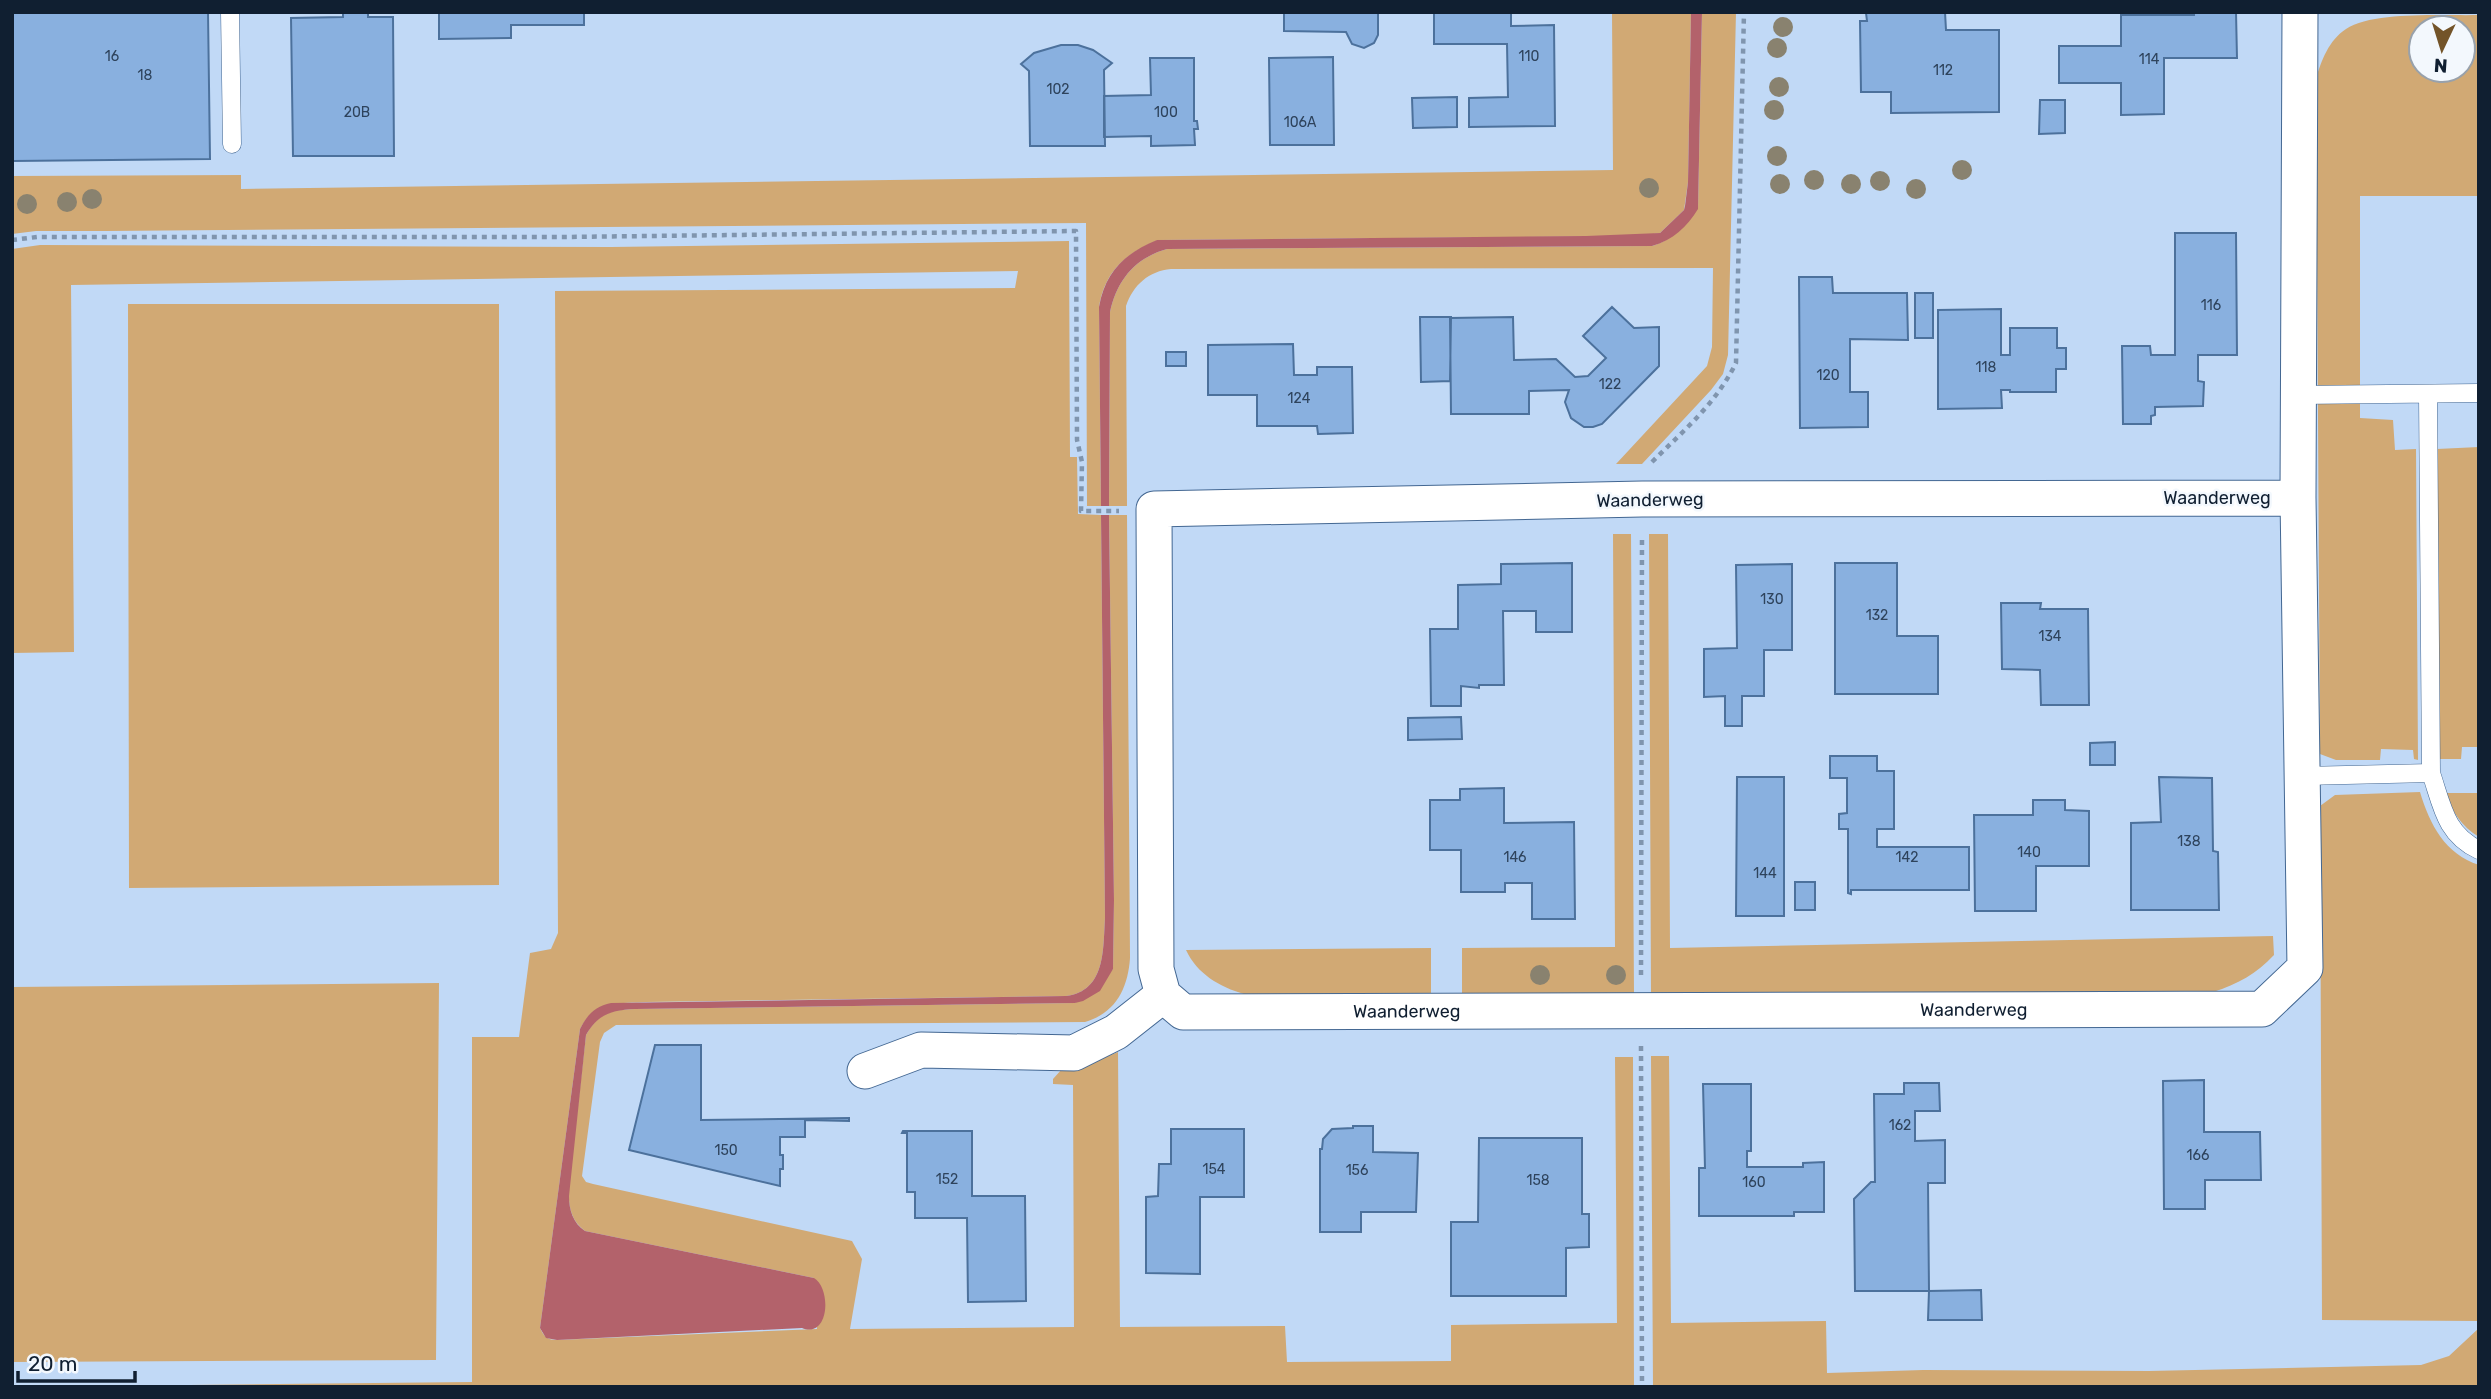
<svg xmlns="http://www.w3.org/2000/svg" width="2491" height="1399" font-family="Rubik,sans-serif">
<rect width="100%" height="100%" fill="#c1d9f6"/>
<path fill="#d1a974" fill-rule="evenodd" d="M1612,12h79l-3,170 -4,28 -24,23 -20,3 -482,4c-33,14 -53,31 -59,67l2,199h-14l-1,-283 -979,8h-71l-24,3v-58l229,-1v14l1372,-19z
M1702,12h34l-8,343 -5,19 -12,16 -69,74h-26l91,-98 5,-19 1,-79 -542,1c-22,2 -38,16 -45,37l1,200h-18l1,-194c7,-32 25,-54 57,-63l485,-3c21,-6 32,-22 46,-38z
M2479,15v181h-119v222l33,2 2,30 21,-1 2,311 -4,-1 -1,-9 -32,-1 -1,11h-44l-16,-6 -4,-675c5,-18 13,-39 30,-50 27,-18 99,-13 133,-14zM2421,28h42v42h-42z
M1069,241l1,216h7l1,57 23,1 4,403c-2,31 1,73 -39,78l-420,6c-31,2 -50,-3 -66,27l-40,299c4,9 8,12 17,12l260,-11 -3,-51 -229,-47c-16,-12 -17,-29 -16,-47l17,-149c13,-23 25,-25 49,-26l440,-6 38,-34 1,-69 -5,-385h18l3,443c-2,30 -14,55 -45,64l-469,3 -12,8 -4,9 -18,134 4,6 7,2 259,57 10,18 -12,70 224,-2 -1,-242 -20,-1v-5l9,-10 34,-8 22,-9 2,275 165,-1 2,36 164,-1v-36l166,-2 -2,-266h18l1,330h-1622l460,-5v-345h47l11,-84 21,-4 7,-16 -3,-642 460,-3 3,-17 -947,14 3,367 -62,1v-404l28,-4 571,2z
M128,304h371v581l-370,3z
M2479,447v300h-17l-1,12h-22l-2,-310z
M1613,534h18l3,460 -172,1v-47l153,-1z
M1649,534h19l2,414 603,-12 1,19c-18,19 -36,29 -61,37l-562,2z
M2420,792c10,33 25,62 59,73v456l-157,-1 -2,-514 15,-11z
M2444,793h35v44c-18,-11 -26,-25 -35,-44z
M1431,948v47l-187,-1c-24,-7 -47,-20 -58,-44z
M439,983l-3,377 -424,2v-375z
M1651,1056h18l2,267 155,-2 1,52 96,-3 226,1 272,-6 28,-9 30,-28v59h-826z"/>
<path fill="#b3626b" d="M1691,12h11l-4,197c-11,18 -25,31 -46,37l-485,3c-32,9 -50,31 -57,63l-1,194h-8l-2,-199c6,-35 26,-54 58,-67l429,-4 74,-3 24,-23 1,-4 3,-24z
M1101,515h8l5,385 -1,69 -13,22 -17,10 -8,2 -440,6c-23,1 -37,5 -49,26l-17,161c0,14 4,27 16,35l229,47c18,11 15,61 -12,50l-245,12 -11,-2 -6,-10 40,-299c7,-14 15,-23 31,-26l455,-7c40,-5 37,-47 39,-78z"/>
<path fill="#89b0df" stroke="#4c719c" stroke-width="2" d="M12,12h196l2,147 -197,2z
M343,12h25v5h25l1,139h-101l-2,-138 52,-1z
M439,12h145v13h-73v13l-72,1z
M1284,12h94v23l-4,8 -10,5 -12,-4 -6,-12 -62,-1z
M1434,12h77v14l43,-1 1,101 -86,1v-29l39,-1 -1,-53h-73z
M1833,12h112l1,18h53v82l-108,1v-21h-30l-1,-71h7l-1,-8z
M2194,12h42l1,46h-73v56l-43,1v-32h-62v-37h62v-31h73z
M1061,45h17l15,5 19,13 -8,7 1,76h-75l-1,-75 -8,-7 13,-11z
M1333,57l1,88h-64l-1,-87z
M1150,58h44v63h3l1,8h-4l1,16 -44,1v-10l-47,1v-41l47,-1z
M1457,97v30l-44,1 -1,-30z
M2040,100h25v33l-26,1z
M2175,233h61l1,122h-39v26l6,1 -1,24 -48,1v8l-4,1v8h-28l-1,-78h28l1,9h24z
M1799,277h33l1,16h74l1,47 -58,-1v53h18v35l-68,1z
M1915,293h18v45h-18z
M1612,307l22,21 25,-1v39l-57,58 -9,3h-9l-13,-9 -6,-16 4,-12 -40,1v23h-78l-1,-96 63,-1 1,43 42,-1 19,18 13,-1 18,-18 -23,-22z
M2001,309v46h9v-27h47v20h9v21h-10v23h-46v-2h-9l1,18 -64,1v-99z
M1420,317h31l-1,64 -29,1z
M1293,344l1,31h23v-8h35l1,66 -35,1 -1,-8h-60v-31h-49v-50z
M1166,352h20v14h-20z
M1572,563v69h-36v-21h-33l1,74h-25v3l-18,-2v20h-30l-1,-77h28v-44l43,-1v-20z
M1835,563h62v73h41v58h-103z
M1792,564v86h-28v46h-22v30h-17v-30l-21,1v-48l33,-1 -1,-83z
M2001,603h40l-1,6h48l1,96h-48l-1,-35 -38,-1z
M1461,717l1,22 -54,1v-22z
M2115,742v23h-25v-22z
M1830,756h47v15h17v58h-17v18h92v43h-118v4l-3,-1v-64h-9v-15l8,-1v-35h-17z
M1737,777h47v139h-48z
M2159,777l53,1 1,73 5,1 1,58h-88v-87l30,-1z
M1504,788v35l70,-1 1,97h-43v-36h-27v9h-44v-42h-31v-50h30v-11z
M2033,800h32v10l24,1v55h-53v45h-61l-1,-96h59z
M1795,882h20v28h-20z
M655,1045h46v75l148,-2v3l-44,-1v17h-25v18h3v14h-3v17l-151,-36z
M2204,1080v52h56l1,48h-56v29h-41l-1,-128z
M1904,1083h35l1,28h-25v30l30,-1v43h-17l1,108h-74l-1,-92 17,-17h4l-1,-88h30z
M1703,1084h48v67h-4v16h56v-4l21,-1v50h-30v4h-95v-48h6z
M1353,1126h20v26l45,1 -2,59h-55v20h-41v-83h2l1,-10 9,-10 21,-1z
M1171,1129h73v68h-44v77l-54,-1v-76l12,-1 1,-32h12z
M903,1131h69v65h53l1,105 -58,1 -1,-84h-52v-26h-8v-59h-5z
M1479,1138h103v76h7v33l-23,1v48h-115v-74h27z
M1981,1290l1,30h-54l1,-29z"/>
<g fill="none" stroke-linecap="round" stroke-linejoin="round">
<defs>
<path id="service" d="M230,12l2,132
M2428,394l3,379
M2298,395l181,-2
M2303,776l128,-3c11,32 14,61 48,77"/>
<g id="minor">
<path id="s1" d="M2298,498l-656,1 -488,10 2,460 7,26 20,17 1079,-3 43,-41 -7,-470 2,-486"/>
<path d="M865,1071l56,-21 153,3 42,-21 47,-37"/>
</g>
</defs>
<use href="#service" stroke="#436792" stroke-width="19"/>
<use href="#minor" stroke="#436792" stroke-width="37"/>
<path stroke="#8095ae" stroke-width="4.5" stroke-dasharray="5 5" stroke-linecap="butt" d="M12,240l25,-3h526l513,-6 1,209 5,22 -1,49h38
M1652,462c32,-32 63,-57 84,-99l8,-351
M1641,975l1,-440
M1641,1046l1,341"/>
<use href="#service" stroke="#fff" stroke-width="18"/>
<use href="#minor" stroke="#fff" stroke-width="35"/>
</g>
<g fill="#89826f">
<circle cx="1783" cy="27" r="10"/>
<circle cx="1777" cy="48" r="10"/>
<circle cx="1779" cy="87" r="10"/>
<circle cx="1774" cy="110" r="10"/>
<circle cx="1777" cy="156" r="10"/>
<circle cx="1962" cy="170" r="10"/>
<circle cx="1814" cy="180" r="10"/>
<circle cx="1880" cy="181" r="10"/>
<circle cx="1780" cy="184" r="10"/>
<circle cx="1851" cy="184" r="10"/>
<circle cx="1649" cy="188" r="10"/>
<circle cx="1916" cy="189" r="10"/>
<circle cx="92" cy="199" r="10"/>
<circle cx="67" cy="202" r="10"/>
<circle cx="27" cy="204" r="10"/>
<circle cx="1540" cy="975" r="10"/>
<circle cx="1616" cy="975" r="10"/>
</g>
<g text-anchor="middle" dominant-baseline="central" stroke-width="5" stroke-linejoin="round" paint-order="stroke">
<g font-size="14" fill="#2e435c">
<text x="112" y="56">16</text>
<text x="1529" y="56">110</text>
<text x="2149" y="59">114</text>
<text x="1943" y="70">112</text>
<text x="145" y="75">18</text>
<text x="1058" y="89">102</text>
<text x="357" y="112">20B</text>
<text x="1166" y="112">100</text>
<text x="1300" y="122">106A</text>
<text x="2211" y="305">116</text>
<text x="1986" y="367">118</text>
<text x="1828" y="375">120</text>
<text x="1610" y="384">122</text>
<text x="1299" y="398">124</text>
<text x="1772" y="599">130</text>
<text x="1877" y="615">132</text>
<text x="2050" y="636">134</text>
<text x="2189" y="841">138</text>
<text x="2029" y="852">140</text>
<text x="1515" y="857">146</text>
<text x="1907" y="857">142</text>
<text x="1765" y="873">144</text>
<text x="1900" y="1125">162</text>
<text x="726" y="1150">150</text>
<text x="2198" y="1155">166</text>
<text x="1214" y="1169">154</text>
<text x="1357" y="1170">156</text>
<text x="947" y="1179">152</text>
<text x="1538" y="1180">158</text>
<text x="1754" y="1182">160</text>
</g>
<g font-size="18" fill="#101f31" stroke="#f3f8fd">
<text x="2217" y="498">Waanderweg</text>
<text transform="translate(1650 500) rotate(-1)">Waanderweg</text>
<text stroke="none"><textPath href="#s1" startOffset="2448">Waanderweg</textPath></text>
<text stroke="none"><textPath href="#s1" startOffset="1881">Waanderweg</textPath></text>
</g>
</g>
<rect width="2491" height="1399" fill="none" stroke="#101f31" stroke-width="28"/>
<g transform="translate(2442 49) rotate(184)"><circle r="33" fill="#f3f8fd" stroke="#98a1ab" stroke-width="2"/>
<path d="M0-5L12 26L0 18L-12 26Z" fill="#735429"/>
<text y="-10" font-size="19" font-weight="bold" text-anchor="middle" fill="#101f31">N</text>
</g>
<path d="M18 1371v10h117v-10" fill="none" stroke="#101f31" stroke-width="3.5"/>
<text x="28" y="1371" font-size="21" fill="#101f31" stroke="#f3f8fd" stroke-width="5" paint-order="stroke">20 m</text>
</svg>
